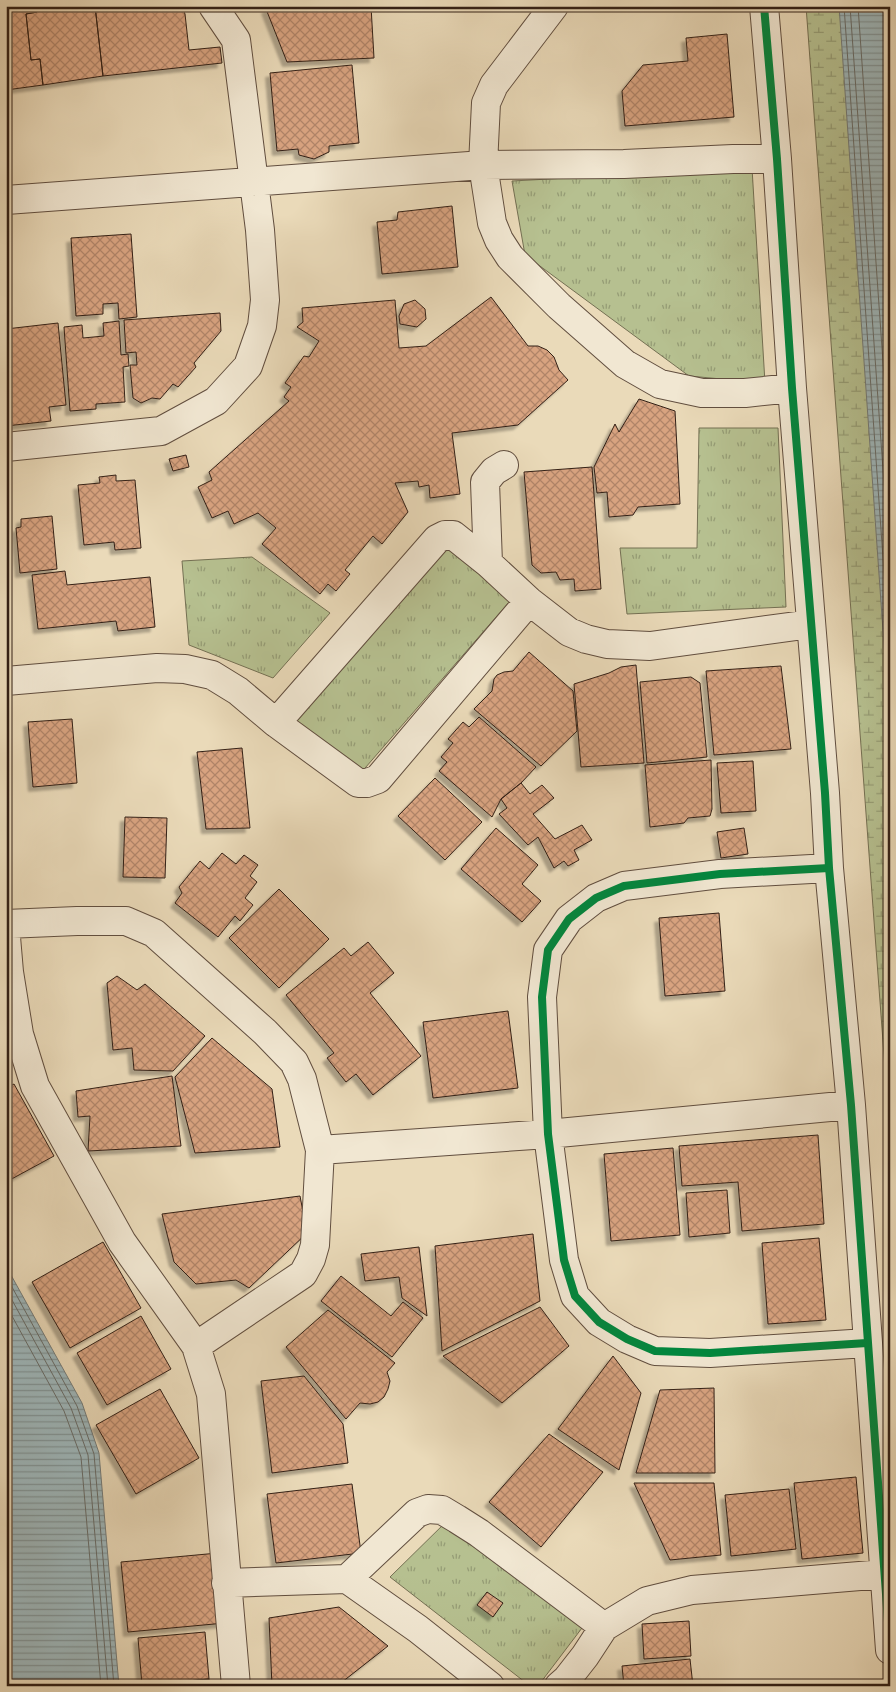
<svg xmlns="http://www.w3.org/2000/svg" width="896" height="1692" font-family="'Sorts Mill Goudy',serif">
<defs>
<pattern id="grass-tufts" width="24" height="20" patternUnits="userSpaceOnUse" patternTransform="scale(1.25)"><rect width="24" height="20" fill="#b6c090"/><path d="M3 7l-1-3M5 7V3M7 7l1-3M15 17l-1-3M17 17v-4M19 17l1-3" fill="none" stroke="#959c75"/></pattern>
<pattern id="wetland-marsh" width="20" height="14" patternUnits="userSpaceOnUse" patternTransform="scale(1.25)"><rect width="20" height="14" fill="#b6c090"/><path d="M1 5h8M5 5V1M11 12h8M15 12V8" fill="none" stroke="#959c75"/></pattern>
<pattern id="water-rules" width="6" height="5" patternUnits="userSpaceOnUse" patternTransform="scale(1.25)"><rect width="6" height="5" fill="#9eb7bb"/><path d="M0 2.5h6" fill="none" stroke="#819497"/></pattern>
<pattern id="building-cross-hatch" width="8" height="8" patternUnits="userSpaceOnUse" patternTransform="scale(1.25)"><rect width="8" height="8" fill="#d8a380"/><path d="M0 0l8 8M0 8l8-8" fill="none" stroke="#b08468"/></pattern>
<filter id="shadow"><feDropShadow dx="-4.5" dy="4.5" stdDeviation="1" flood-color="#0004"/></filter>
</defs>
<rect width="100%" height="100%" fill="#eadab9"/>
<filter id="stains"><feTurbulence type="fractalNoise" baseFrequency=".004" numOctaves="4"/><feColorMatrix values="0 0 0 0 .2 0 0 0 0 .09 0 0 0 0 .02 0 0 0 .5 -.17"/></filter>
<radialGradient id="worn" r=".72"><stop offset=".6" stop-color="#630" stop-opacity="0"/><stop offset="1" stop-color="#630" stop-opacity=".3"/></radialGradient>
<path fill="url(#grass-tufts)" stroke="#747053" d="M752,168l13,215 -76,-7 -164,-121 -13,-74z
M699,428h79l8,179 -159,7 -7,-66h77z
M444,547l72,47 -157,181 -66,-55z
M252,557l78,56 -57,65 -84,-33 -7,-84z
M448,1520l137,104 -47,62h-8l-140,-109z"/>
<path fill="url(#wetland-marsh)" stroke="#747053" d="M806,6h84v1130z"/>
<path fill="url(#water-rules)" stroke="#737b79" d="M839,6h51v713l-2,-17z
M6,1266l76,137 17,50 20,233h-113z"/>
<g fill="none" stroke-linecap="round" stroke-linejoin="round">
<path stroke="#686c68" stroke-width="1" d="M844,6l46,651
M850,6l40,562
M858,6l32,456
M6,1276l71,130 17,48 20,232
M6,1289l65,119 17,47 20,231
M6,1305l58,106 17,46 20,229"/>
</g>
<path fill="url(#building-cross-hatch)" stroke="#332016" filter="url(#shadow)" d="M6,6h31v6l-11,2 5,46 9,-1 3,26 -37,5z
M37,6h58l8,70 -60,9 -3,-26 -9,1 -5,-46 11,-2z
M95,6h67l1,4 19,-3 3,7 4,36 31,-3 2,16 -119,13z
M273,6h98l3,52 -87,4 -21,-53z
M727,34l7,83 -109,9 -3,-35 21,-26 45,-4 -2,-23z
M352,65l7,78 -30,3v6l-15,7 -15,-4 -1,-6 -21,2 -7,-78z
M452,206l6,61 -76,7 -5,-52 20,-2 1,-8z
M131,234l6,83 -18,2 -1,-16 -15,1v10l-27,2 -5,-78z
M491,297l37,49h10l9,4 7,7 5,13 9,10 -50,45 -66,8 8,61 -30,4 -1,-13 -10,2 -1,-6 -23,2 13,29 -26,32 -9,-8 -28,34 5,4 -14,17 -8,-7 -8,10 -58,-50 14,-16 -18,-15 -24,11 -6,-13 -16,7 -14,-31 14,-7 -3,-8 80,-71 -5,-4 7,-10 -6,-4 19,-27 5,1 10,-16 -22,-14 6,-5 -1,-14 93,-8 4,48 27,-2z
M415,300l10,9 1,10 -9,8 -17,-3 -1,-8 5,-12z
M220,313l1,18 -27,32 2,4 -18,20 -5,-3 -13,15 -8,-1 -11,5 -8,-5 -3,-33h7l-1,-13 -10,1 -2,-33z
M119,321l2,34 7,-1 1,12 -6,1 2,35 -29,2v5l-26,2 -6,-84 18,-2 1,13 21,-2 -1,-13z
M58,323l8,82 -17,2 2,14 -45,5v-97z
M639,399l36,12 5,93 -42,3 -5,8 -24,2 -2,-25 -10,1 -3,-26 21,-43 4,8z
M186,455l3,12 -16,4 -4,-12z
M592,467l9,122 -26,2 -1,-12 -14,1 -4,-8 -15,1 -9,-8 -8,-93z
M116,475v6l19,-1 6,68 -26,2 -1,-8 -30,3 -6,-60 22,-2 -1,-6z
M52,516l5,53 -37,4 -4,-45 5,-1v-8z
M65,571l2,14 83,-8 5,50 -37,4 -2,-10 -78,8 -6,-54z
M529,652l44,39 4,40 -36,35 -67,-57 18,-18 2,-12 3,-4 7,-3 9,-1z
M636,665l8,98 -63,4 -7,-83 35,-11 12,-6z
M781,666l10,83 -77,6 -8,-84z
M691,677l9,6 7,74 -60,6 -7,-81z
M479,717l57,50 -15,16 -20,16 -9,18 -53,-46 8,-9 -6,-5 12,-14 -5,-4 15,-17 6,5z
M72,719l5,64 -44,4 -5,-65z
M242,748l8,80 -44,1 -9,-77z
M711,760l1,49 -2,7 -22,2 -4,5 -34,4 -5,-62z
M753,761l3,50 -35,2 -4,-50z
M435,778l47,44 -37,38 -47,-44z
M521,783l9,11 12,-9 12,13 -21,16 22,25 27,-14 10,15 -18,10 5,10 -11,6 -4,-5 -10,7 -16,-31 -10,8 -29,-31 8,-6 -6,-9z
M125,817l42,1 -2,60 -42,-1z
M496,828l42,37 -16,19 19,17 -19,21 -61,-53z
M744,828l4,26 -27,4 -4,-26z
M222,853l14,11 8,-9 14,10 -8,11 7,6 -12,16 8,7 -13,16 -5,-5 -17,21 -43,-34 7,-10 -3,-6 21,-26 9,8z
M279,889l50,50 -50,49 -50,-50z
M719,913l6,78 -60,5 -6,-78z
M368,942l26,31 -24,20 51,63 -48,39 -17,-21 -10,8 -19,-24 7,-5 -48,-58 58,-47 7,8z
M117,976l20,14 8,-6 60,52 -32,35 -39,-1 -2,-22 -19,2 -6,-67z
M508,1011l10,77 -85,10 -10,-76z
M212,1038l60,51 8,58 -85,6 -20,-76z
M172,1076l9,70 -93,5 2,-35 -12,1 -2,-26z
M14,1084l40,72 -48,26v-94z
M818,1135l6,89 -82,7 -4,-49 -56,4 -3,-40z
M673,1148l7,87 -69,6 -7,-87z
M727,1190l3,43 -41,4 -3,-44z
M300,1196l7,37 -58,55 -13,-8 -40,4 -22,-22 -12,-48z
M533,1234l7,67 -98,50 -7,-105z
M819,1238l7,82 -58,4 -6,-81z
M103,1242l38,66 -71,40 -38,-66z
M419,1247l8,69 -25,-18 -3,-21 -34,4 -4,-27z
M341,1276l50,40 12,-14 20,16 -31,39 -71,-56z
M540,1307l29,39 -67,57 -59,-47z
M328,1310l67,53 -8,9 3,9 -2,8 -4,8 -6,5 -8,2 -10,-1 -14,16 -60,-72z
M141,1316l30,53 -64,36 -30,-52z
M613,1356l28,37 -22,77 -61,-41z
M304,1376l39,48 5,39 -76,10 -11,-92z
M714,1388l1,85h-79l24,-83z
M160,1389l39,69 -63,36 -40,-69z
M549,1434l54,38 -62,75 -52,-45z
M856,1477l7,76 -61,6 -8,-76z
M634,1483h80l7,72 -51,5z
M352,1484l9,69 -85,10 -9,-69z
M789,1489l7,60 -65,7 -6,-61z
M218,1553l7,70 -97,9 -7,-70z
M487,1592l16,11 -10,14 -16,-12z
M339,1607l49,39 -51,40h-65l-3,-68z
M689,1621l2,35 -47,3 -2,-35z
M205,1632l4,47 -67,6 -4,-47z
M690,1659l3,27h-69l-2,-20z
M209,1679l1,7h-68v-1z"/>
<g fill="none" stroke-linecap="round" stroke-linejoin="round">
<defs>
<path id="street" d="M554,6l-60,79 -8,18 -3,62 9,58 7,17 11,17 49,49 66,58 35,20 42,9h43l47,-5
M764,6l13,153 15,229 33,405 4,75 22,237 39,545
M6,200l477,-35 141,-1 109,-5h44
M6,447l155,-16 55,-30 32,-35 14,-40 3,-26 -5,-70 -24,-190 -23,-34
M488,563l-3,-81 9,-11 10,-6
M6,681l151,-13 28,1 27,6 26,16 38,32 82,60h9l11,-4 151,-178
M276,723l161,-184 8,-4h8l35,28 41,38 40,31 17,7 21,5 43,2 161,-22
M829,868l-109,6 -96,12 -28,12 -27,21 -21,31 -6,47 6,137 16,126 11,36 24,26 28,17 28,12 55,2 157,-10
M6,924l71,-3h49l28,12 111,99 29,30 8,17 18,71 -5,95 -4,14 -8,15 -107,72
M6,937l3,35 10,62 16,52 87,156 74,104 15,48 25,292
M320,1150l228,-16 303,-29
M347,1579l71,50 72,57
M226,1583l121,-4 70,-66 11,-4 14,1 15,9 22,14 125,94
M559,1686l8,-7 18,-23 19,-29 43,-26 45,-11 192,-16"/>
</defs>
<use href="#street" stroke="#614e3f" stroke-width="30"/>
<use href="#street" stroke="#f1e7d2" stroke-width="28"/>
<defs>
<path id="cycleway" d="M764,6l13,153 15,229 33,405 4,75 22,237 39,545
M829,868l-109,6 -96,12 -28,12 -27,21 -21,31 -6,47 6,137 16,126 11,36 24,26 28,17 28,12 55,2 157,-10"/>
</defs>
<use href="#cycleway" stroke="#f1e7d2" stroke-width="11"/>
<use href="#cycleway" stroke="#00873e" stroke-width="8"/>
</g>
<rect width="896" height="1692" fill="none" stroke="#eadab9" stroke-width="25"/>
<rect x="8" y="8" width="881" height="1677" fill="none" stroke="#332016" stroke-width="2.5"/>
<rect x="12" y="12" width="871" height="1667" fill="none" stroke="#332016"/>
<rect width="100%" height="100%" filter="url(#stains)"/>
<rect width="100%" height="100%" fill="url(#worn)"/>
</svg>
